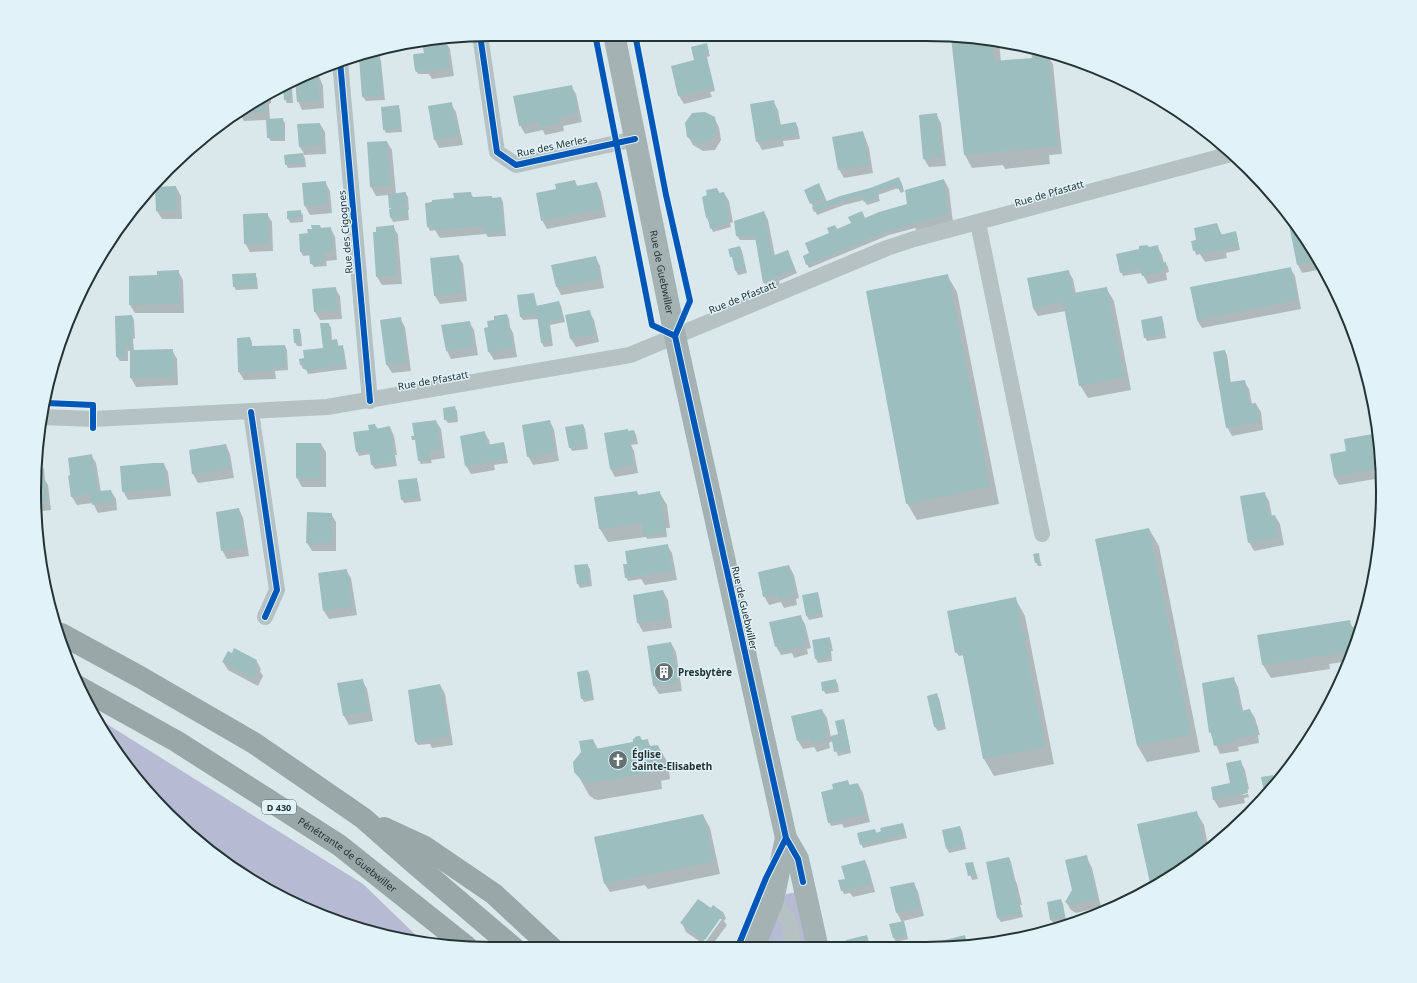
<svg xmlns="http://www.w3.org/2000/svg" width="1417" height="983" font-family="'Noto Sans',sans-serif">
<rect width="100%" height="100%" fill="#dbe8eb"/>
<path fill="#b6bad3" d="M94,716l269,168 60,58 -21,-2 -86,-26 -79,-42 -69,-57 -57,-69z
M797,892l13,57h-46l22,-55z"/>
<path fill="#0003" d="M952,37l47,4 2,21 30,-3 10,-9 8,2 1,8 3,4 9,90 -13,1 1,9 -45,5 -2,-4 -31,3 -7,-13z
M445,41l5,8 4,27 -22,3 -3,-5h-11l-2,-4 7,-16z
M706,44l4,12 -3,1 8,34 -5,1 2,5 -28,7 -5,-8 -7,-29 23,-6z
M379,57l2,4 4,39 -19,1 -3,-4 -3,-38z
M316,69l7,17 1,22 -22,2 -4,-9 -2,-21z
M290,83l2,4 1,16h-6l-2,-4 -1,-13z
M571,86l5,8 6,28 -19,4 1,5 -19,4 -2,-5 -18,4 -5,-9z
M271,93v10l-2,1 1,16 12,-1 3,4v18h-14l-3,-4 -1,-17 -23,1 -5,-9v-2z
M773,101l5,9 3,16 14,-3 3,4 2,12 -17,2 1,5 -22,4 -5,-9z
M451,104l5,8 7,33 -24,3 -4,-8 -6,-33z
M398,106l2,4 2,22 -16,1 -2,-4z
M936,114l5,9 5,43 -17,1 -5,-8z
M714,118l5,9 2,13 -6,10 -12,1 -10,-6 -5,-9z
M320,124l5,8 1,22 -23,1 2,3 1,9 -18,1 -2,-4 -1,-8 19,-2 -4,-7z
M1199,130l7,5h-4z
M863,132l6,16 4,25 -29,5 -5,-9z
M387,142l5,8 4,44 9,-1 3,4 1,13h-1l1,10 -16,2 -2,-4 1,-8 -2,-3 -1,-12 -13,1 -5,-9 -3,-44z
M944,180l5,9 4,34 -35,10 -3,-5 -26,7 -80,33 -2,-4 3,-10 27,-24 70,-25z
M575,181l3,6 19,-4 4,9 5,25 -59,12 -5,-9 15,-30z
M325,182l5,9 2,22 -22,2 -5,-9 -2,-22z
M901,182l3,9h1l-4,2 -3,-5 -20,7 2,6 -13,4 -3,-5 -20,5 -27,10 -12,-25 16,-2 6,14z
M176,187l5,9 1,23h-20l-5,-8z
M717,189l3,5 4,-1 5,8 4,21 -3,1 1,4 -18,5 -6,-14 2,-22z
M470,193l4,5 18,-1 1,2 8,-1 2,4 3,34 -18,1 -2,-3 -46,4 -5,-8 -5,1 -2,-4 27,-28z
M300,211l3,4v7l-12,1 -3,-4z
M764,212l4,8 7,36 14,-1 8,18 -18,8 1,5 -11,5 -5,-9 -8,-42h-16l-3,-4z
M267,214l5,8 1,29 -23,1 -5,-9z
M1289,216l17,22 17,31 -21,4 -4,-8z
M1217,224l5,11 13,-3 2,4 3,14 -14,3 1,5 -22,4 -5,-8 -4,1 -4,-13 5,-1z
M320,226l2,3h9l4,8 2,23 -11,1 1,5 -13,1 -3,-4v-8l-8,1 -2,-4 -1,-17 7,-1z
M393,226l5,9 4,49 -20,1 -5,-8 -3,-44z
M1157,246l5,9 2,8h1l3,4 1,5 -3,1 1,7 -19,4 -6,-11 -19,3 -2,-4 28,-24z
M740,247l2,4 5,22 -9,2 -2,-4 -2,-11 -3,-4z
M458,256l5,8 4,37 -27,3 -5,-8z
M596,258l4,8 4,22 -43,7 -4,-8 -4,-22z
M1290,268l5,8 6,33 -99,19 -5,-8z
M178,271l5,9 1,33h-49l-5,-8 28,-29z
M1068,271l5,8 3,15 30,-6 8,13 17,89 -43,8 -8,-13 -14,-74 -28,5 -5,-8z
M255,274l2,4 1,11 -22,1 -2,-4z
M947,275l10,17 42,212 -82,16 -10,-17z
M335,288l5,8 2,23 -22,1 -5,-8 -2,-22z
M533,294l2,4 2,8 22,-4 2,4 4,16 -15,3 3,21 -9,1 -2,-4 -4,-24 -15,1 -2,-3z
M589,311l5,9 5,22 -23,5 -5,-8z
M507,315l2,4 1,8 3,6 4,24 -23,3 -5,-8 -3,-23 9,-9z
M132,316l2,4 1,18 -2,1 1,12 38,-1 5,9 1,26 -42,2 -5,-9v-27h-3v10h-8l-3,-4 -1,-40z
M1161,317l2,4 3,17 -19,3 -2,-4z
M400,318l5,9 6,44 -19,2 -5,-8 -6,-44z
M469,322l5,8 4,25 -27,4 -4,-8z
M328,324l3,3 1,14h5l2,6 3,-1 2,4 3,19 -39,5 -2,-5h-3l-2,-4 23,-16z
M299,330l2,4 1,12h-5l-2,-4z
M250,338l2,4v5l33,-1 2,4 1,20 -13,1 1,8 -32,1 -5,-8z
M1225,351l2,4 4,28 13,-2 5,8 3,15h4l5,8 2,18 -31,6 -5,-9z
M455,408l2,3 1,11 -10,1 -3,-4z
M436,421l5,8 4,29 -14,2 1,3 -11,1 -2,-4z
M550,421l4,9 5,31 -26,4 -5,-9z
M375,425l3,4 12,-2 4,9 3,19h-2l2,11 -22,3 -3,-4 -1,-11 -12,2 -2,-4 13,-22z
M583,425l2,4 3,20 -16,2 -2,-4z
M634,431l2,4 2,9 -7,1 3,6 4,22 -23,4 -5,-9 18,-36z
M484,432l5,8 1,5 13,-2 2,4 3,16 -14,2 1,5 -24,4 -5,-8z
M1373,435l2,4 5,31 -6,1 1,8 -36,6 -5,-9 13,-24z
M297,444h24l5,8v35h-24l-5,-9z
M226,445l4,9 4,24 -36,5 -5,-9 -3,-24z
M91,455l5,8 5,29 10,-1 5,8 1,11 -19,3 -5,-10 -16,2 -5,-8 -3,-20z
M164,464l4,8 3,24 -43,4 -5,-9z
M41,465l3,4 1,11 3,5 3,25 -16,2 2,-46z
M416,479l2,4 3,18 -17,2 -2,-4z
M636,492l3,3 20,-3 8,13 3,23h-4l1,9 -20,2 -1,-2 -38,5 -8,-13 -5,-31z
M1264,493l5,8 3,15h3l5,8 4,21 -30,6 -5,-9z
M239,509l4,9 6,38 -22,3 -5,-9z
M331,514l5,8v29h-24l-5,-8z
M1149,529l10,17 41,206 -53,10 -10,-17 -41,-205z
M667,545l5,8 5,27 -32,5 -4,-6 -13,2 -2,-4 2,-13z
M1038,554l4,12h-4l-2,-4z
M587,565l3,4 2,17 -12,2 -2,-4z
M789,566l5,9 5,23 -3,1 1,6 -13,3 -3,-6 -12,3 -5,-9z
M346,570l5,8 6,37 -28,4 -5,-8z
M663,591l5,9 4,28 -29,4 -5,-9 -4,-27z
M817,593l2,4 4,20 -14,3 -2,-4z
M1015,598l10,18 29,148 -60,12 -10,-17 -20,-104 -5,1 -3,-4z
M800,616l5,8 6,24 -4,1 1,5 -14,4 -2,-5 -11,2 -5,-9z
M1349,621l4,7 7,-1 -10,34 -21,3 1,5 -59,9 -8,-13 -4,-29z
M829,638l2,4 2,9h-2l1,10 -14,2 -2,-4z
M671,643l5,9 6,39 -23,3 -5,-8 -6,-39z
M232,654l24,6 5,9 -1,2 3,5 -5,10 -30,-16 -5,-8z
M588,671l2,4 4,25 -10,2 -2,-4z
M1233,678l5,9 5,24 7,-1 5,8 5,17h-2l1,8 -21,4 1,4 -19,3 -10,-22z
M362,680l5,9 6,32 -24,4 -5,-9 -6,-32z
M835,680l3,4 1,8 -13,2 -3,-4z
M440,685l5,9 8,51 -21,3 -2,-4 -12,1 -2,-3z
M937,695l2,3 7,31 -8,2 -3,-4 -7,-30z
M822,710l5,8 4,19 8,-2 4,-15 2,4 6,29 -13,3 -5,-15 -4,2 1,5 -13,4 -3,-5 -11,2 -5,-8z
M593,740l5,9 49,-9 4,7 7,-1 10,17 2,16 -9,2 1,8 -64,11 -4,-1 -5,-4 -10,-18 3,-26z
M1240,761l5,9 4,19 -2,1 1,2 -5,1v2l5,-1 1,3 -5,1 1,5 -26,5 -5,-8 -2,-13 19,-3z
M848,781l2,5 8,-2 5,9 7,29 -26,6 -2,-4 -11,2 -2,-4 5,-32z
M1196,812l8,13 5,25 -5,5 -51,31 -2,-4z
M703,815l7,13 10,46 -72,15 -3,-4 -35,7 -5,-8z
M903,825l4,13 -44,10 -2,-4 14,-14 2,3z
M960,827l2,4 4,18 -17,4 -2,-4z
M1086,856l6,12 9,39 -25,6 -5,-3 -5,-8 7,-11z
M1009,858l2,4 4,17 2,5 5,21h-2l3,12 -22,5 -3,-4 -11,-55z
M865,861l4,9 6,22 -22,5 -3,-4 -6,1 -2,-4 4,-11z
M973,863l5,16 -6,1 -5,-16z
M914,883l4,9 6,24 -21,5 2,5 3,13 -12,3 -2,-4 -3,-14 11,-2 -5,-9 -6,-25z
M1061,900l2,4 3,17 -12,3 -3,-4 -3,-17z
M713,907l11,7 2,4 -2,3 3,4 -17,23 -6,-4 18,-25h-3l-17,24 -16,-11 -4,-9 29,-14z
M964,936l5,9 -42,4z"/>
<path fill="#9cbebe" d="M951,37l41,3 2,21 38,-3 -1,-8 8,-1 9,3 10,94 -94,9z
M446,40l4,28 -23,3 -1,-1 -10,2 -1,-2 -2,-14 1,-2 10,-1 -2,-10z
M707,43l2,9 -4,1 9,34 -36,9 -7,-30 23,-6 -3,-13z
M380,56l3,40 -21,1 -3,-39z
M315,70v6h3l2,24 -23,2 -2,-22z
M290,83l1,16 -7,1 -1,-13z
M572,85l6,28 -19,4 1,6 -20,4 -1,-5 -20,4 -6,-30z
M269,94v6h-4v12l-27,1v-2z
M774,100l4,25 18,-3 2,13 -42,7 -6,-38z
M452,102l2,19 3,-1 2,16 -25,4 -6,-34z
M399,105l2,23 -18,2 -2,-23z
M705,112l10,5 2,14 -7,10 -13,2 -10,-6 -2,-14 7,-10z
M937,113l5,44 -19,2 -4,-44z
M283,118l1,19 -17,1 -1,-19z
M320,123l2,22 -23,2 -2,-23z
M863,131l6,34 -31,5 -6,-33z
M387,141l4,45 -21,1 -3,-45z
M303,153l1,10 -19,2 -1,-10z
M899,177l4,10 -6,2 -1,-5 -19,7 2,6 -5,2 -10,3 -3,-6 -19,5 -28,11 -2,-5 28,-11 30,-8z
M944,179l4,35 -61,17 -81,34 -3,-9 6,-3 -4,-10 24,-10 -2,-5 8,-3 2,4 14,-6 -3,-6 14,-6 3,7 14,-6 28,-8 -2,-14z
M575,180l1,6 21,-4 5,27 -61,12 -5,-28 20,-4 -1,-5z
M326,181l2,23 -24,2 -2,-23z
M819,183l6,15 -15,6 -6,-14z
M176,186l1,24 -21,1 -1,-24z
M717,188l2,5 5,-1 5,22h-2l2,9 -19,6 -2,-11h-2l-4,-21 5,-2 -1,-5z
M406,192l1,14 -18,2 -1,-14z
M471,192l1,5 20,-1v2l9,-1 3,35 -19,2 -1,-8 -50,4v-4l-7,1 -2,-24 7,-1v-2l22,-2 -1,-5z
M407,207l1,10 -18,1 -1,-9z
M301,210v8l-14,1v-8z
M764,211l8,45 16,-6 7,19 -32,14 -8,-46 -19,-1 -2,-15z
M268,213l1,30 -25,1 -1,-30z
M1287,215l19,23 13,23 -22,4z
M1217,223l3,12 16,-4 3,15 -40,8 -1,-4 -5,1 -2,-10 5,-1 -2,-12z
M311,225h9v3l11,-1 2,24 -9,1 1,10 -15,2 -1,-13 -9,1 -1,-18 9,-1 -1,-4h5z
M394,225l3,50 -21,2 -3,-45h3v-5z
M1147,245l2,2 9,-2 3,18 5,-1 1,6 -5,2 1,2 -21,4 -2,-7 -20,4 -4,-19 23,-5v-3z
M740,246l5,23 -10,2 -3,-14h-2l-2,-8z
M459,255l4,38 -29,3 -4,-38z
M596,256l4,24 -44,7 -5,-22z
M1291,267l6,33 -100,20 -7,-33z
M179,270l1,34 -51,1v-29l28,-1v-4z
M1069,270l4,23 34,-6 17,90 -45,9 -16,-84 -30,6 -6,-30z
M256,273v13l-23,1 -1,-13z
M948,274l42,213 -84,17 -40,-213z
M336,287l2,23 -24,2 -2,-23z
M534,293l2,13 23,-5 4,17 -14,3 2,21 -10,1 -4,-28 -17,2 -3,-22z
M590,310l5,24 -25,5 -5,-24z
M507,314l6,34 -25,4 -4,-24 4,-1 -1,-6 7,-1v-4z
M132,315l1,20h-1v12h-6v10h-10l-1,-41z
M1162,316l3,18 -21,4 -3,-18z
M401,317l6,46 -21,2 -6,-45z
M470,321l4,25 -28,5 -5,-26z
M320,323h9l2,17 6,-1 1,7 5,-1 2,20 -40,5v-5h-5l-1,-6 5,-1 -1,-8 20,-2z
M293,329h7v14h-6z
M250,337l1,9 34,-1 1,22h-15v4l-33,1 -1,-34z
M173,349l1,28 -44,1v-28z
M1225,350l5,32 15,-2 4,24 7,-1 3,19 -33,6 -13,-76z
M455,406l2,12 -13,2 -1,-12z
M436,420l5,29 -12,2 1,8 -12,2 -3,-21h-3l-1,-4h3l-2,-13z
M550,420l5,32 -28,5 -5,-32z
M375,424l1,5 14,-3 5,36 -24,3 -2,-15 -13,2 -3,-20 16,-2 -1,-5z
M583,424l4,21 -18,3 -4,-21z
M628,429v2l6,-1 2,10 -6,1 3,24 -23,4 -6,-36z
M485,431l2,14 17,-3 3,17 -42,7 -5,-30z
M1373,434l6,32 -8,2v2l-37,7 -4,-23 16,-3 -2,-12z
M296,443h25v35h-25z
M226,444l4,25 -38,5 -3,-24z
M92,454l6,37 13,-1 2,12 -21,3 -1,-11 -20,3 -3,-21 2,-1 -2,-17z
M153,463h11l2,25 -44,4 -2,-26z
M42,464l5,37 -11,2 1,-38z
M417,478l2,19 -18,3 -3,-20z
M637,491l1,4 22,-4 6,42 -22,3 -2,-13 -43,6 -5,-32z
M1265,492l4,24 6,-1 4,22 -31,6 -8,-47z
M239,508l6,40 -24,3 -5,-39z
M307,512l25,1v30h-26z
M1149,528l42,207 -54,10 -42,-206z
M668,544l4,27 -47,7 -2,-14h4l-2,-13z
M1039,553l1,9 -5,1 -2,-9z
M588,564l2,19 -13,1 -3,-19z
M789,565l6,25 -3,1 1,6 -15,3 -1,-6 -14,3 -5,-25z
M347,569l5,38 -29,4 -5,-38z
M663,590l5,29 -31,4 -4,-28z
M818,592l4,21 -16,3 -4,-21z
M1016,597l7,38 3,-1 1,5h-3l21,108 -62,12 -21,-108 -7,2 -8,-42z
M801,615l6,25 -4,1 1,5 -22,5 -1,-6 -6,2 -6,-25z
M1350,620l1,7 10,-1 -8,25 -91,14 -5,-30z
M830,637l1,10 -2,1 2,9 -16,2 -3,-19z
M671,642l7,40 -25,4 -6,-40z
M234,648l23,12 -3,5 4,2 -5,11 -31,-16 6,-11 4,2z
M588,670l4,27 -11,2 -4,-27z
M1234,677l6,34 10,-2 4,16h3l1,6 -3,1v3l-21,4 1,3 -21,4 -3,-14 -2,1 -7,-50z
M363,679l5,33 -25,4 -6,-33z
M836,679l1,9 -15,3 -1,-9z
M440,684l9,52 -34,6 -7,-52z
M937,693l8,32 -11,2 -7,-31z
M822,709l6,24 -3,1 1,6 -15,4 -2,-6 -12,3 -6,-25z
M844,719l6,30 -16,3 -3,-16 7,-2 -3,-13z
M637,736h3l2,4 6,-1 1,7 9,-1 3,17 -9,2 1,8 -65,11 -5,-1 -9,-10 -1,-10 8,-10 -2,-11 14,-2 2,10 38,-7v-3z
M1241,760l7,33 -35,7 -2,-13 19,-4 -4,-20z
M1273,775l2,9 -10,11 -4,-18z
M848,780l1,5 9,-2 8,31 -38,9 -7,-31 12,-3 -1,-5z
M1197,811l9,42 -42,27 -14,3 -13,-59z
M703,814l11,47 -110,23 -10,-47z
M903,823l3,11 -46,11 -3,-12 18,-4 1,4 5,-2 -1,-3z
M960,826l5,19 -19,4 -4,-19z
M1087,855l10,44 -26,6 -6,-3 7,-12 -7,-30z
M1009,857l12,57 -24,4 -11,-56z
M865,860l6,24 -30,7 -3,-11 7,-1 -4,-13z
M973,862l3,13 -8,1 -3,-13z
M914,882l6,26 -24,5 -6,-26z
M698,899l13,9 2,-3 11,8 -19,27 -25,-17z
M1061,899l4,18 -15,3 -3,-18z
M904,921l3,14 -14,3 -4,-14z
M867,935l2,8 6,-1 2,7h-29l-2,-9z
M965,935l2,10 -41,4 -1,-4z"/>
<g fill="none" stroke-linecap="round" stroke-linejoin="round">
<path stroke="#b5c1c3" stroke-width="16" d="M480,35l17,117 19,13 119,-26
M340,61l30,340
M978,223l64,311
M251,412l26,178 -12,27
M42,417l51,2 234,-12 303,-52 257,-107 27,-9 317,-85
M773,900l15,20 7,29"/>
<g stroke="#a5b2b4" stroke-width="22">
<path id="s1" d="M614,34l61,302 111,502 12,21 20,90"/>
<path d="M753,949l20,-49 13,-62"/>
</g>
<g stroke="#9aa7a9" stroke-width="22">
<path d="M61,634l79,43 114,66 109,75 51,45 101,86"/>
<path id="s2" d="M79,687l97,54 163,104 127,101"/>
<path d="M384,828l41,19 69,47 59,55"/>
</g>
<defs>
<path id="cycleway" d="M595,34l57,291 23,11
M635,34l31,161 24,106 -15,35
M480,35l17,117 19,13 119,-26
M340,61l30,340
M675,336l111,502 12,21 5,23
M46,403l47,2v23
M251,412l26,178 -12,27
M737,949l29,-71 20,-40"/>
</defs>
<use href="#cycleway" stroke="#e1f3f9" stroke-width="8"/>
<use href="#cycleway" stroke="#0057b8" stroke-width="6"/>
</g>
<defs>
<symbol id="building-disc" viewBox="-11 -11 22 22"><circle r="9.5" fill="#647273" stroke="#e1f3f9"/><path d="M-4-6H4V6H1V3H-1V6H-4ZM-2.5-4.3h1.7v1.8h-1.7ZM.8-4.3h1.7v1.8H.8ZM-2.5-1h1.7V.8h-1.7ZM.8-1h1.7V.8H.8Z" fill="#fff"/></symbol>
<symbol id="church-disc" viewBox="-11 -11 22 22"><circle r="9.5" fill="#647273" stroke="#e1f3f9"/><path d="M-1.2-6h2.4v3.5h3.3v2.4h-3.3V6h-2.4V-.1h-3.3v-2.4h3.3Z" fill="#fff"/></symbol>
</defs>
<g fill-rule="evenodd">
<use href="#building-disc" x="653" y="661" width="22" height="22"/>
<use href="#church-disc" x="607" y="749" width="22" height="22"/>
</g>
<g text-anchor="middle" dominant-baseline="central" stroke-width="3" stroke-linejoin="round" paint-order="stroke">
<rect fill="#e1f3f9" stroke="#5d6d6e" stroke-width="1" x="262" y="800" width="34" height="14" rx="3"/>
<g font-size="9" font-weight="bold" fill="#243333">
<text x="279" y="807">D 430</text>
</g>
<g font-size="10" fill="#243333" stroke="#e1f3f9">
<text transform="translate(552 146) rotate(-12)">Rue des Merles</text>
<text transform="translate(1049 193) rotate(-16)">Rue de Pfastatt</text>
<text transform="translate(345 232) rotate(-95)">Rue des Cigognes</text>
<text stroke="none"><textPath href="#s1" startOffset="243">Rue de Guebwiller</textPath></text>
<text transform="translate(742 297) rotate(-22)">Rue de Pfastatt</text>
<text transform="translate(433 380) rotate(-10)">Rue de Pfastatt</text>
<text transform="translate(745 608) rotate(77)">Rue de Guebwiller</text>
<text stroke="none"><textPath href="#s2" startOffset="317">Pénétrante de Guebwiller</textPath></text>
</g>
<g font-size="10" font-weight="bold" fill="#243333" stroke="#e1f3f9" text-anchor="start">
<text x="678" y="672">Presbytère</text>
<text x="632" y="754">Église<tspan x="632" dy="12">Sainte-Elisabeth</tspan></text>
</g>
</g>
<path d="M0 0H1417V983H0ZM491 41H926A450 450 0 0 1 1376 491V492A450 450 0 0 1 926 942H491A450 450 0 0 1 41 492V491A450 450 0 0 1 491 41Z" fill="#e1f3f9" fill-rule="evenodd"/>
<path fill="none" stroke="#243333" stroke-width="2" d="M491 41H926A450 450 0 0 1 1376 491V492A450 450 0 0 1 926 942H491A450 450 0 0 1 41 492V491A450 450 0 0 1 491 41Z"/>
</svg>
